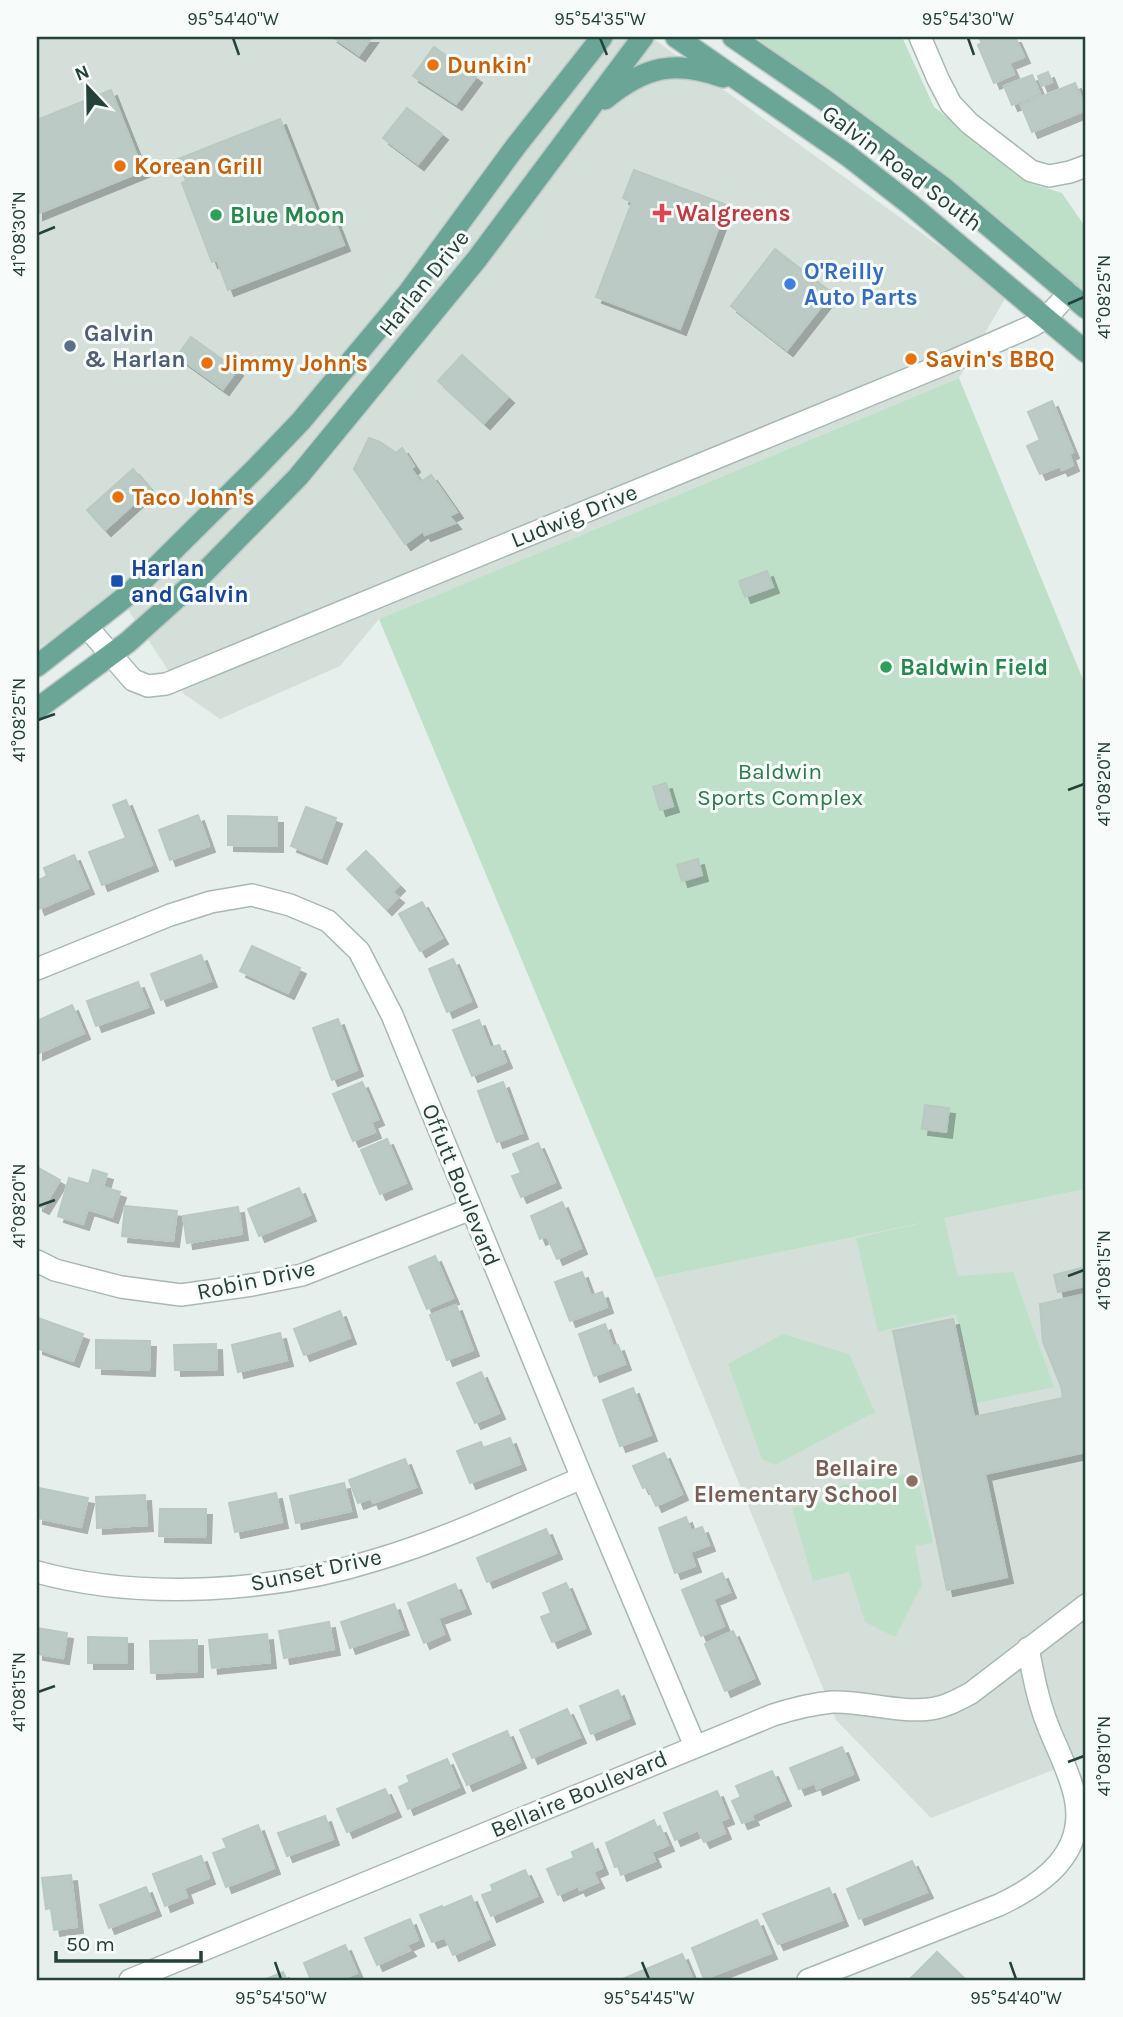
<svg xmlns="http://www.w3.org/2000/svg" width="1123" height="2017" font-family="Karla,sans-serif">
<defs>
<filter id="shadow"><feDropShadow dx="6" dy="6" stdDeviation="0" flood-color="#0004"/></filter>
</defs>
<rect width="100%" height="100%" fill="#e6efeb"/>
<path fill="#d4dfda" d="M37,37h614l356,258 -48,83 -580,241 -39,47 -120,53 -36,-25 -69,-104 -51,41 -27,18z
M1086,1189v568l-155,61 -95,-98 -181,-442z"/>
<path fill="#bfe0c8" d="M755,37h147l32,70 98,77 30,9 24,35v68c-104,-94 -218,-177 -331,-259z
M959,378l127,309v502l-431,89 -276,-659z
M944,1218l14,58 55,-4 41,115 -78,16 -20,-89 -78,18 -22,-94z
M783,1334l66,20 26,58 -100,53 -13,-6 -34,-95z
M916,1472l17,71 -18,3 7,39 -27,52 -30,-15 -16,-50 -36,9 -21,-73 44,-9 5,-14z"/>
<path fill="#bbcac4" stroke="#b8c9c2" stroke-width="2" filter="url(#shadow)" d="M333,37h39l-13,18z
M979,37h36l9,20 -15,6 5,11 -20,9 -16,-38 4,-2z
M434,47l42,30 -20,27 -43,-28z
M1048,72l4,10 -10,4 -4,-10z
M1032,75l8,19 -28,11 -8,-19z
M1075,83l11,27 -54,22 -11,-27z
M111,90l32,81 -106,43v-94z
M407,108l35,26 -24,30 -35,-26z
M280,119l41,105 13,-5 10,26 -116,45 -11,-30 -5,2 -30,-79 4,-2 -8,-22z
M634,170l93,35 -47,124 -84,-32 36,-95 -9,-4z
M775,249l57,44 -45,57 -56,-44z
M191,337l46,33 -14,19 -46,-33z
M462,355l46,42 -24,26 -46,-42z
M1052,401l21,51 -4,2 4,11 -11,5 -2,-4 -20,8 -13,-28 13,-6 -12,-28z
M369,438l11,4 16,11 6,-5 12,18 -3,3 10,13 10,-7 26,37 -8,4 6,7 -30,12 -2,-4 -18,13 -51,-75z
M133,469l17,20 -45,41 -18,-20z
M767,571l6,16 -28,10 -6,-16z
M666,783l7,23 -13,4 -7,-23z
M126,800l26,65 -50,20 -13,-33 37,-14 -13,-33z
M306,807l30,11 -15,40 -30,-12z
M198,815l11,31 -39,14 -11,-30z
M228,816l49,1v29l-49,-1z
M366,851l33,34 -7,7 6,5 -12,12 -39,-40z
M74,855l14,33 -49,21 -2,-5v-23l10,-5 -3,-8z
M698,859l4,16 -20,6 -5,-16z
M422,902l20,36 -22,13 -21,-37z
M252,946l48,22 -12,25 -48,-22z
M201,955l10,26 -50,19 -10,-26z
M453,959l18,42 -24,11 -18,-43z
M138,982l10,25 -52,19 -9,-25z
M72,1005l12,28 -47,21v-33z
M338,1019l19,51 -25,10 -19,-52z
M479,1020l11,28 9,-3 7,17 -34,14 -19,-46z
M362,1082l16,37 -7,3 4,10 -22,9 -20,-47z
M503,1082l19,51 -25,9 -19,-51z
M925,1105l24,3 -3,24 -24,-3z
M387,1139l19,44 -26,11 -19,-44z
M538,1143l17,39 -34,15 -9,-21 9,-3 -8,-19z
M37,1167l23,13 -17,28 -6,-3z
M93,1170l14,4 -4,13 17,5 -8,25 -24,-8 -5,15 -25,-8 11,-38 20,6z
M299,1188l11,27 -51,21 -11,-27z
M562,1202l19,46 -24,11 -10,-23 -7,3 -9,-23z
M125,1206l52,5 -4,30 -51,-5z
M238,1207l4,27 -55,9 -4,-27z
M435,1256l18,42 -26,11 -18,-42z
M1081,1268l4,18 -27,6 -4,-17z
M582,1272l9,24 11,-4 5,15 -37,14 -15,-39z
M1086,1294v158l-101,22 22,103 -60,13 -54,-259 60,-12 21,98 89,-19 -2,-12 -18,-44 -3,-38z
M456,1305l17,45 -26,10 -17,-45z
M340,1311l10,27 -46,17 -10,-26z
M38,1318l45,16 -10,27 -36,-13v-25z
M605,1324l8,23 5,-2 7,19 -31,12 -15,-42z
M280,1333l7,27 -49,12 -6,-27z
M96,1340l54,1 -1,29 -53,-2z
M216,1344l1,25 -42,1 -1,-25z
M481,1372l18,41 -24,10 -18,-40z
M633,1388l18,47 -31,11 -17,-46z
M510,1438l10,26 -50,19 -13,-32 24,-9 2,6z
M664,1453l18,41 -26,12 -9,-20 -4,2 -10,-22z
M405,1459l11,28 -43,16 -2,-5 -13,5 -9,-23z
M344,1483l7,28 -55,12 -6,-27z
M39,1488l49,10 -7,29 -44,-9v-19z
M276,1493l6,29 -47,10 -6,-29z
M145,1495l2,30 -50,3 -1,-31z
M160,1509h46l-1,28 -46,-1z
M686,1517l5,14 11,-4 7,18 -19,7 5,14 -20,7 -16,-45z
M546,1529l10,24 -69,29 -10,-24z
M722,1573l8,19 -17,7 11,27 -23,10 -19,-46z
M566,1583l19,45 -33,14 -11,-25 10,-4 -8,-20z
M455,1584l10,24 -27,10 6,16 -20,9 -16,-40z
M394,1604l9,25 -53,19 -9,-26z
M329,1622l5,27 -50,9 -5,-27z
M37,1628l30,5 -4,25 -26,-4z
M733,1631l21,47 -29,13 -20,-47z
M267,1634l3,28 -58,6 -3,-28z
M88,1637l39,1v25h-39z
M197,1640v31l-46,2 -1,-32z
M618,1690l11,28 -38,16 -11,-28z
M567,1709l13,28 -48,21 -12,-28z
M507,1731l13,31 -53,23 -14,-31z
M842,1747l11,27 -36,15 -2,-6 -16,6 -9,-21z
M447,1759l12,28 -51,22 -9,-22 11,-5 -3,-6z
M772,1771l13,29 -34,15 2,4 -11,4 -10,-22 9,-4 -5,-11z
M385,1789l10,22 -48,21 -10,-23z
M717,1791l11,27 -8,3 5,12 -21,9 -6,-12 -23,10 -11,-27z
M325,1816l8,23 -46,17 -9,-23z
M654,1820l3,8 3,-1 8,18 -17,7 4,9 -34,14 -3,-9 -3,1 -9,-24z
M258,1825l16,43 -48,19 -13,-34 14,-5 -4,-9z
M592,1843l10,25 -9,4 5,10 -18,8 -2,-4 -20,9 -11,-26 27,-11 -2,-6z
M201,1856l8,22 -25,10 3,9 -22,9 -12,-32z
M912,1861l15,31 -68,27 -12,-30z
M525,1870l12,26 -46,20 -9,-21 11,-4 -2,-6z
M71,1875l6,52 -23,3 -3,-22 -5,1 -4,-31z
M146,1887l9,23 -46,18 -9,-23z
M829,1888l13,32 -64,24 -15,-30z
M471,1896l18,43 -36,16 -8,-18 -13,5 -12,-27 22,-9 1,2z
M410,1919l8,21 -12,5 4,5 -33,15 -12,-27z
M757,1920l14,33 -67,26 -12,-31z
M345,1945l12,28 -18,7h-28l-7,-17z
M937,1952l29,28h-57z
M682,1954l11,26h-73z
M283,1972l4,8h-23z"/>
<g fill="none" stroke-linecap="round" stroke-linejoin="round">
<defs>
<path id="minor" d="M920,37l18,42 13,25 18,19 62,48 18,5 21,-4 16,-6
M87,627l46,53 15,6 18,-2 786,-323 80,-35 15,-9 22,-24
M37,969l133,-54 41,-13 41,-7 38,10 38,16 31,30 33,64 190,463 113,268
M37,1261l18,9 66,17 60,8 71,-10 50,-10 169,-66
M37,1572c106,29 238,20 342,-13 70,-21 136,-53 203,-81
M130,1980l643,-265c19,-6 38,-11 59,-13 33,-1 65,11 98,7 15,-2 28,-9 41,-16l115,-88
M808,1980l191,-75c44,-21 88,-52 76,-108 -5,-24 -18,-48 -27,-71 -10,-25 -15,-52 -20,-78"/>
<path id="major" d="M676,37l171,118 64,50 175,147
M733,37l89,61 122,90 142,120
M605,99c39,-32 70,-40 118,-22
M37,666l92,-72 127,-126 45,-47 107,-128 108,-147 86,-109
M37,709l91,-67 70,-63 100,-102 179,-218 166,-222"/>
</defs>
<use href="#minor" stroke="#a8b8b2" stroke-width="24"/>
<use href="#major" stroke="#c2cac8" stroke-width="24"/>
<use href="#minor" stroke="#fff" stroke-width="21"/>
<use href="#major" stroke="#6aa596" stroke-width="21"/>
</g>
<path fill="none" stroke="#24423a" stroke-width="2.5" d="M233,38l6,17M600,38l7,17M968,38l6,17M38,234l17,-7M1068,304l16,-7M38,720l17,-6M1068,790l16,-6M38,1206l17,-6M1068,1276l16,-6M38,1692l17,-6M1068,1762l16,-6M275,1962l6,17M642,1962l7,17M1010,1962l6,17"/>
<g fill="#e8710a" stroke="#f7fbf9" stroke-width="2.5">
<circle cx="433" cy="65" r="7"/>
<circle cx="120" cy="166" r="7"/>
<circle cx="911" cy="359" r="7"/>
<circle cx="207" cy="363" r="7"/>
<circle cx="118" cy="497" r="7"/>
</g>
<path fill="#e0444e" stroke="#f7fbf9" stroke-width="2.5" d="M658.5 202.5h7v7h7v7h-7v7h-7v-7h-7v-7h7z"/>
<g fill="#2e9e5b" stroke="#f7fbf9" stroke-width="2.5">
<circle cx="216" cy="215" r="7"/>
<circle cx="886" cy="667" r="7"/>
</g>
<circle fill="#3f7fe0" stroke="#f7fbf9" stroke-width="2.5" cx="790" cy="284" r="7"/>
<circle fill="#5c6f8a" stroke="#f7fbf9" stroke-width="2.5" cx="70" cy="346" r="7"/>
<rect fill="#1a4fb4" stroke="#f7fbf9" stroke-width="2.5" x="110" y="574" width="14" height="14" rx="3.5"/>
<circle fill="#8d6e63" stroke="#f7fbf9" stroke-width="2.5" cx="912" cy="1481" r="7"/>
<g text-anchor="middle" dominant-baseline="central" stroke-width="6" stroke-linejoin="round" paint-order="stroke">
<g font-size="23" font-weight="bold" fill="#c56008" stroke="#f7fbf9" text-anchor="start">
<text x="447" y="65">Dunkin'</text>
<text x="134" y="166">Korean Grill</text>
<text x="925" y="359">Savin's BBQ</text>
<text x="221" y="363">Jimmy John's</text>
<text x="132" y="497">Taco John's</text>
</g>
<g font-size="23" fill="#24423a" stroke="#f7fbf9">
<text transform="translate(902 168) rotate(37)">Galvin Road South</text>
<text transform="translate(424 283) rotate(-51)">Harlan Drive</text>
<text transform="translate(574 516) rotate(-22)">Ludwig Drive</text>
<text transform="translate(461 1185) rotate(68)">Offutt Boulevard</text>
<text transform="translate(256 1280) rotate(-12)">Robin Drive</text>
<text transform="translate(316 1570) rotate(-12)">Sunset Drive</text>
<text transform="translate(579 1794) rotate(-23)">Bellaire Boulevard</text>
</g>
<g font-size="23" font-weight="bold" fill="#be3a42" stroke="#f7fbf9" text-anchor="start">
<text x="676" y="213">Walgreens</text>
</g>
<g font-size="23" font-weight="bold" fill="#27864d" stroke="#f7fbf9" text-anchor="start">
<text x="230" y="215">Blue Moon</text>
<text x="900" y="667">Baldwin Field</text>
</g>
<g font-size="23" font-weight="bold" fill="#366cbe" stroke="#f7fbf9" text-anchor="start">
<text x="804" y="271">O'Reilly<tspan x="804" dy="26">Auto Parts</tspan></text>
</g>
<g font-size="23" font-weight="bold" fill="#4e5e75" stroke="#f7fbf9" text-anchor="start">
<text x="84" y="333">Galvin<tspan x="84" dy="26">&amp; Harlan</tspan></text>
</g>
<g font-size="23" font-weight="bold" fill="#164399" stroke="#f7fbf9" text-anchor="start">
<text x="131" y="568">Harlan<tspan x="131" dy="26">and Galvin</tspan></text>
</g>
<g font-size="23" fill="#2d7a4b" stroke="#f7fbf9">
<text x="780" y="771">Baldwin<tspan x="780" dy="26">Sports Complex</tspan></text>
</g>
<g font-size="23" font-weight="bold" fill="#785e54" stroke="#f7fbf9" text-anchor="end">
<text x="898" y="1468">Bellaire<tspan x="898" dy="26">Elementary School</tspan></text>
</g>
</g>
<rect width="1123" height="2017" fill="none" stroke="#f7fbf9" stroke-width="77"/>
<g transform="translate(88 88) rotate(338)" stroke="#f7fbf9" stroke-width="5" paint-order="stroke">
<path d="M0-5L12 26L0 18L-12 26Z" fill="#24423a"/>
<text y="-10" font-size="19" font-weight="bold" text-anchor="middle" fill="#24423a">N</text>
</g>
<path d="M56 1951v10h145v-10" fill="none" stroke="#24423a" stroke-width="3.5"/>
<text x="66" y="1951" font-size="21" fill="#24423a" stroke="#f7fbf9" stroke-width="5" paint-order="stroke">50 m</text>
<rect x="38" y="38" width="1046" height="1941" fill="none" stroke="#24423a" stroke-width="2.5"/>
<g font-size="18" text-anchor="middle" fill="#24423a">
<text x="233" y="25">95°54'40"W</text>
<text x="600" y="25">95°54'35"W</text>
<text x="968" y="25">95°54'30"W</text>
<text transform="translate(19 234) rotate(-90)" y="6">41°08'30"N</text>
<text transform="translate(1104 297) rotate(-90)" y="6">41°08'25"N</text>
<text transform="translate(19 720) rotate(-90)" y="6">41°08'25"N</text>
<text transform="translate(1104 784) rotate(-90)" y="6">41°08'20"N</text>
<text transform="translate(19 1206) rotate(-90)" y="6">41°08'20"N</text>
<text transform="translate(1104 1270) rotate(-90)" y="6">41°08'15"N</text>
<text transform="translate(19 1692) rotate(-90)" y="6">41°08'15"N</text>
<text transform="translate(1104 1756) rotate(-90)" y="6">41°08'10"N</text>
<text x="281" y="2004">95°54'50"W</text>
<text x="649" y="2004">95°54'45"W</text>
<text x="1016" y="2004">95°54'40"W</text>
</g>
</svg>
